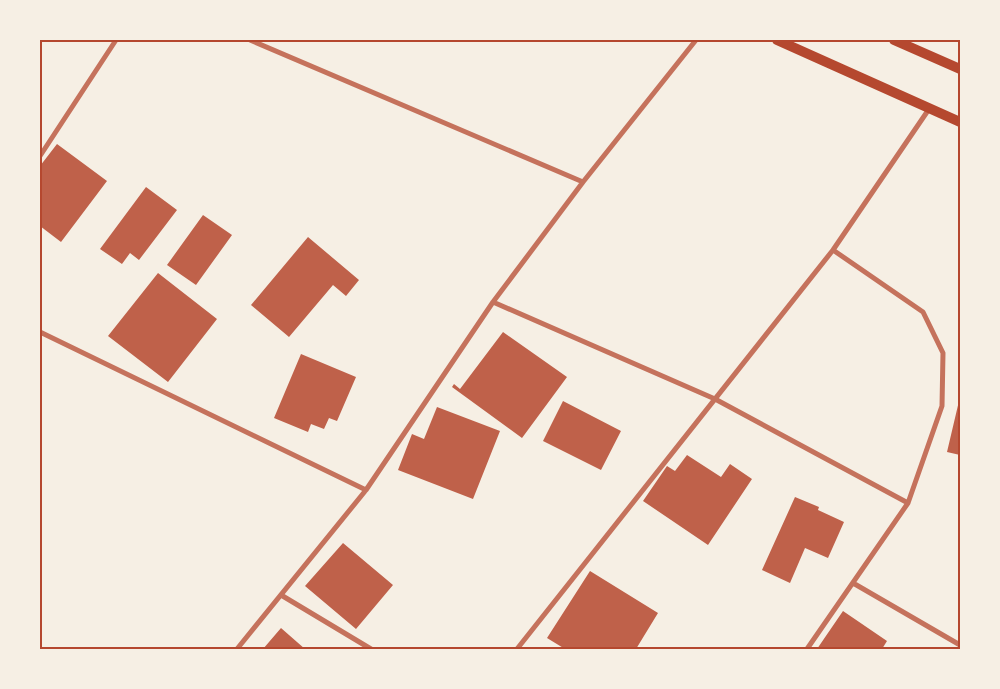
<svg xmlns="http://www.w3.org/2000/svg" width="1000" height="689" font-family="'Work Sans',sans-serif">
<rect width="100%" height="100%" fill="#f6efe4"/>
<path fill="#bf614a" d="M57,144l50,37 -46,61 -21,-16v-60z
M146,187l31,23 -38,50 -9,-7 -8,11 -22,-15z
M203,215l29,20 -36,50 -29,-20z
M308,237l51,43 -13,16 -13,-11 -44,52 -38,-32z
M158,273l59,46 -49,63 -60,-46z
M503,332l64,45 -45,61 -70,-51 2,-3 6,5z
M301,354l55,23 -19,44 -8,-3 -5,11 -13,-5 -3,8 -34,-14z
M563,401l58,30 -20,39 -58,-29z
M959,401h1v54l-13,-3z
M437,407l63,24 -27,68 -75,-29 14,-36 12,5z
M687,455l34,22 9,-13 22,15 -44,66 -65,-44 24,-35 8,5z
M795,497l24,10 -1,3 26,12 -16,36 -23,-10 -15,35 -28,-13z
M343,543l50,42 -37,44 -51,-43z
M590,571l68,42 -22,36h-71l-18,-11z
M843,611l44,30 -5,8h-65z
M281,628l24,21h-42z"/>
<g fill="none" stroke-linecap="round" stroke-linejoin="round">
<path stroke="#c5725c" stroke-width="5" d="M250,40l333,142
M40,156l76,-116
M493,302l222,97 193,104
M40,332l326,158
M853,583l107,62
M281,595l90,54
M237,649l129,-159 127,-188 90,-120 113,-142
M517,649l316,-399 96,-141
M807,649l101,-146 34,-97 1,-53 -20,-41 -90,-62"/>
<path stroke="#b5482f" stroke-width="10" d="M777,40l183,82
M894,40l66,29"/>
</g>
<rect width="1000" height="689" fill="none" stroke="#f6efe4" stroke-width="82"/>
<rect x="41" y="41" width="918" height="607" fill="none" stroke="#b5482f" stroke-width="2"/>
</svg>
